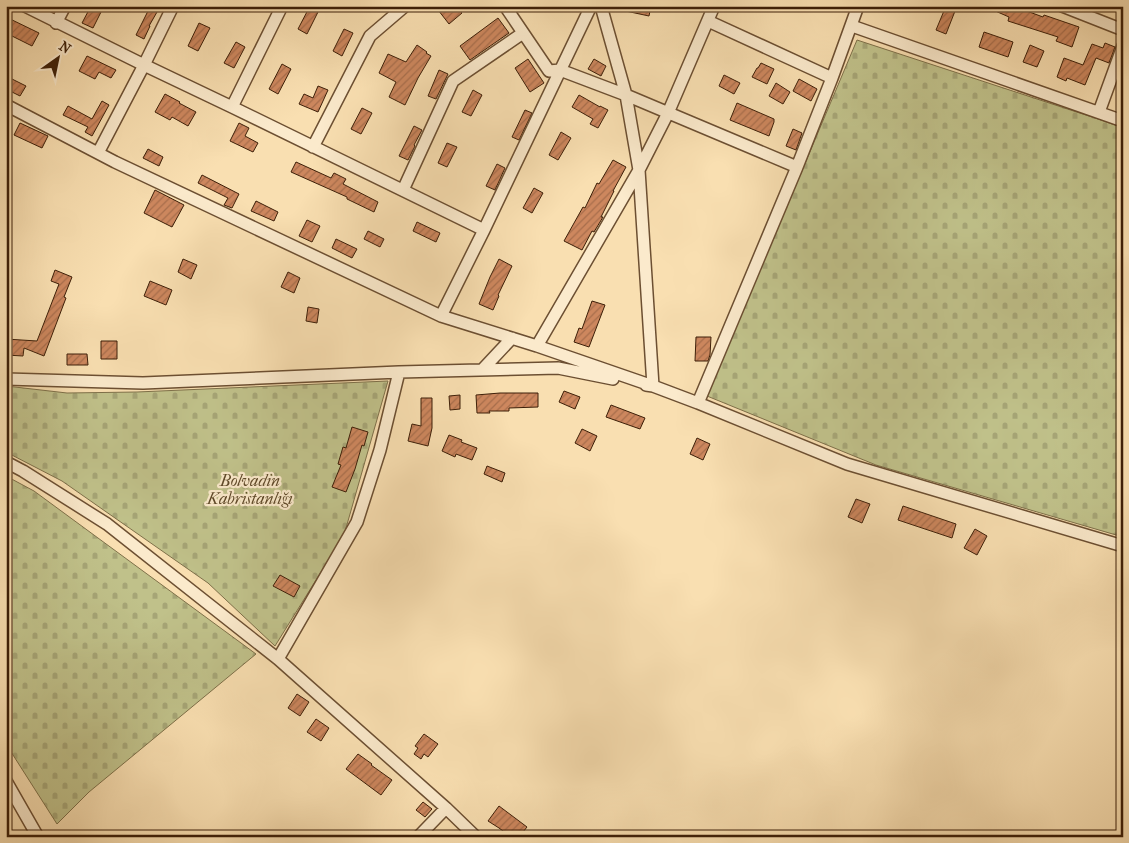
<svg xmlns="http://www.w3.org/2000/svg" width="1129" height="843" font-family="'IM FELL French Canon',serif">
<defs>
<pattern id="cemetery-stones" width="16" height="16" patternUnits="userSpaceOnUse" patternTransform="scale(1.25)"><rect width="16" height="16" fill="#c0c18a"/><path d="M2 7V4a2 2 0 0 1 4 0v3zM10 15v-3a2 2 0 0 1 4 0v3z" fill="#a6a576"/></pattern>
<pattern id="building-hatch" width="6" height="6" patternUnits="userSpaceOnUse" patternTransform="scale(1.25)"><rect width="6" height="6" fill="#cd875e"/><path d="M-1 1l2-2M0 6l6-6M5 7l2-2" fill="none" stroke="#a86e4c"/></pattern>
</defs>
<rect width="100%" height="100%" fill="#f9dfb1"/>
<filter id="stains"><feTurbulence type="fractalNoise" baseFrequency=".004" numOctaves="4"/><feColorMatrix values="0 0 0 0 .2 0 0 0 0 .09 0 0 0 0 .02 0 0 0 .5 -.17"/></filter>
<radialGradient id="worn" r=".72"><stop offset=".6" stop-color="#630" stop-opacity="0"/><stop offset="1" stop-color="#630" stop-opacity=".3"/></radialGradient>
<path fill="url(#cemetery-stones)" stroke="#7e7049" d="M857,40l241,79 25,9v409l-247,-72 -169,-69z
M388,381l-44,154 -69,111 -67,-63 -146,-102 -56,-29v-66l61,7 70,-1z
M6,476l28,15 222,163 -167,138 -32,32 -51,-80z"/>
<path fill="url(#building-hatch)" stroke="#3d1f08" d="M91,6h13l-11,22 -11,-5z
M310,6h11l-14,28 -9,-5z
M435,6h21l6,7 -13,11z
M622,6h29l-2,10 -28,-6z
M946,6h11l-11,28 -10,-4z
M984,6h35l6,2 -1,2 19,7 1,-2 35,12 -7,20 -16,-6 2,-4 -50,-16 1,-4z
M150,7l7,5 -8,14h1l-6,13 -8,-4z
M6,17l33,16 -7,13 -26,-13z
M498,18l11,15 -39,27 -10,-14z
M199,23l11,5 -12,23 -10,-5z
M344,29l9,4 -11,23 -9,-5z
M984,32l29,10 -5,15 -29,-10z
M236,42l9,5 -11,21 -10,-5z
M1105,43l10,4 -6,16 -13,-5 -11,27 -18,-7 -1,3 -9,-4 7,-19 19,7 9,-21 11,4z
M417,45l10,7 -1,1 5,3 -13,22 -13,27 -16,-8 7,-15 -17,-9 9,-19 18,8z
M1030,45l14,6 -7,16 -14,-5z
M87,56l29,14 -5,8 -12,-6 -4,7 -16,-8z
M528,59l16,24 -14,9 -15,-24z
M594,59l12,7 -5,10 -13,-7z
M761,63l13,6 -7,15 -15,-7 5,-9h1z
M282,64l9,5 -13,25 -9,-5z
M439,70l9,4 -12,25 -8,-3z
M724,75l16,8 -6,11 -15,-8z
M6,76l20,10 -6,10 -14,-7z
M799,79l18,10 -6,12 -18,-10z
M776,83l14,9 -7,12 -14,-8z
M318,86l10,4 -10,22 -19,-8 5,-10 9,4z
M473,90l9,5 -11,21 -9,-4z
M165,94l15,8 -1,1 17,9 -8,14 -16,-9 -2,3 -15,-8z
M579,95l21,12v-1l8,4 -10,18 -8,-4 3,-5 -21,-12z
M102,101l7,4 -17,31 -7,-4 3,-5 -25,-12 5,-9 24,13z
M737,103l37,16v3l-5,14 -39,-16z
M362,108l10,5 -11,21 -10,-5z
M525,110l7,3 -13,27 -7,-3z
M20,123l28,13 -6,12 -28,-13z
M239,123l10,5 -4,8 13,7 -5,9 -23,-11z
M414,126l8,4 -8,15 1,1 -7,14 -9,-4z
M793,129l9,4 -6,17 -10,-4z
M561,132l10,6 -13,22 -9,-5z
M447,143l10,4 -10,20 -9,-4z
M148,149l15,8 -4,9 -16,-8z
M613,160l13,7 -13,24h1l-13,26h2l-9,15 -2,-1 -10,19 -18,-9 19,-34 2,1 12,-25 2,1z
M296,162l35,16 3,-5 12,6 -3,5 35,18 -4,10 -27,-13v-2l-56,-25z
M497,164l8,4 -10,22 -9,-4z
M202,175l37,19 -7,14 -8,-3 4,-7 -30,-15z
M534,188l9,5 -11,20 -9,-5z
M155,190l29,15 -12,22 -28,-14z
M256,201l22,11 -4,9 -23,-10z
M307,220l13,6 -8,16 -13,-6z
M417,222l23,11 -4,9 -23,-11z
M368,231l16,8 -4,8 -16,-8z
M336,239l21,10 -5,9 -20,-10z
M183,259l14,6 -6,14 -13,-7z
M499,259l13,7 -14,29 1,1 -6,14 -14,-6 11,-27z
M55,270l17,7 -8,20 2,1 -22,58 -20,-8 -1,8 -17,-1v-16l31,2 22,-57 -8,-3z
M288,272l12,6 -6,15 -13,-6z
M150,281l22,9 -6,15 -22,-9z
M592,301l13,4 -16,42 -15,-5 5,-14 3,1z
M308,307l11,2 -2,14 -11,-2z
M696,337h15l-1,18 -2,6h-13z
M101,341h16v18h-16z
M67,354h20l1,11h-21z
M564,391l16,6 -5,12 -16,-7z
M500,393h38v14l-29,1v3h-20l1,2h-13l-1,-18z
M460,395v14l-10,1 -1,-14z
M421,398h11v30l-4,18 -20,-5 4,-17 9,2z
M611,405l34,13 -5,11 -34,-12z
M352,427l16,5 -4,14 -2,-1 -7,24 -9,23 -14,-5 9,-22 -3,-1 5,-17 3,1z
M582,429l15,7 -7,15 -15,-8z
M449,435l13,5 -1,2 16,6 -5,12 -16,-6 -1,3 -13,-6z
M697,438l13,6 -7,16 -13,-6z
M487,466l18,7 -3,9 -18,-8z
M856,499l14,5 -8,19 -14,-6z
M903,506l53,18 -4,14 -54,-18z
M975,529l12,7 -10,19 -13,-7z
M280,575l20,11 -6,11 -21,-11z
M297,694l12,8 -9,14 -12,-8z
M316,719l13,9 -8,13 -14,-9z
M424,734l14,10 -10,13 -4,-3 -3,5 -7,-5 4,-6 -3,-2z
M358,754l14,10 -1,1 21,15 -11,15 -35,-26z
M423,802l9,7 -7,8 -9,-7z
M499,806l28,21 -8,10h-8l-12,-9 -11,-7z"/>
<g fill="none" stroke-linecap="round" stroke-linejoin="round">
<defs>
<path id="minor" d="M25,6l119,59 88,42 252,123
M505,6l44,65 11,-1 66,25 171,72
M601,6l25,89 13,75 14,216 -7,-1
M1062,6l61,24
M708,21l124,57
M56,23l9,-17
M852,26l271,95
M6,105l109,57 326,154 96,30 116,40 45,17 149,61 276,82
M232,107l50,-101
M1099,112l24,-66
M313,147l57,-111 35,-30
M98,153l46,-88 29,-59
M403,190l50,-109 70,-48
M441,316l43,-86 107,-224
M537,346l102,-176 29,-57 46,-107
M482,370l30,-32
M6,379l137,4 256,-11 159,-4 55,11
M698,403l99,-236 35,-89 26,-72
M6,462l17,9 84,53 171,135 168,149 30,29
M278,659l79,-137 23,-72 19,-78
M6,781l32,56
M418,837l28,-29"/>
</defs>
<use href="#minor" stroke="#6c4f32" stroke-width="14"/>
<use href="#minor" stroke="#fbeacc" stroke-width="11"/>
</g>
<g text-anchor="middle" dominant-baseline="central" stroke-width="4.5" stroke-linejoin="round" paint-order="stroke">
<g font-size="16" font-style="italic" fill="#5e4828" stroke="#fbeacc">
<text x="250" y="480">Bolvadin<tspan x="250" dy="18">Kabristanlığı</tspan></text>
</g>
</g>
<rect width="1129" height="843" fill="none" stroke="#f9dfb1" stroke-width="25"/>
<rect x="8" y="8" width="1114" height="828" fill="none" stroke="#3d1f08" stroke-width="2.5"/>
<rect x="12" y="12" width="1104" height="818" fill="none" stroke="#3d1f08"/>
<g transform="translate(58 58) rotate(33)" stroke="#fbeacc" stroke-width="4" paint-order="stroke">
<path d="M0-4L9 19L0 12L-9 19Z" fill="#3d1f08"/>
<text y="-8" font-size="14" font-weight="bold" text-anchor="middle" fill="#3d1f08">N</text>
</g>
<rect width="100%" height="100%" filter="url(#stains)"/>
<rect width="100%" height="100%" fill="url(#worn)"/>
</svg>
